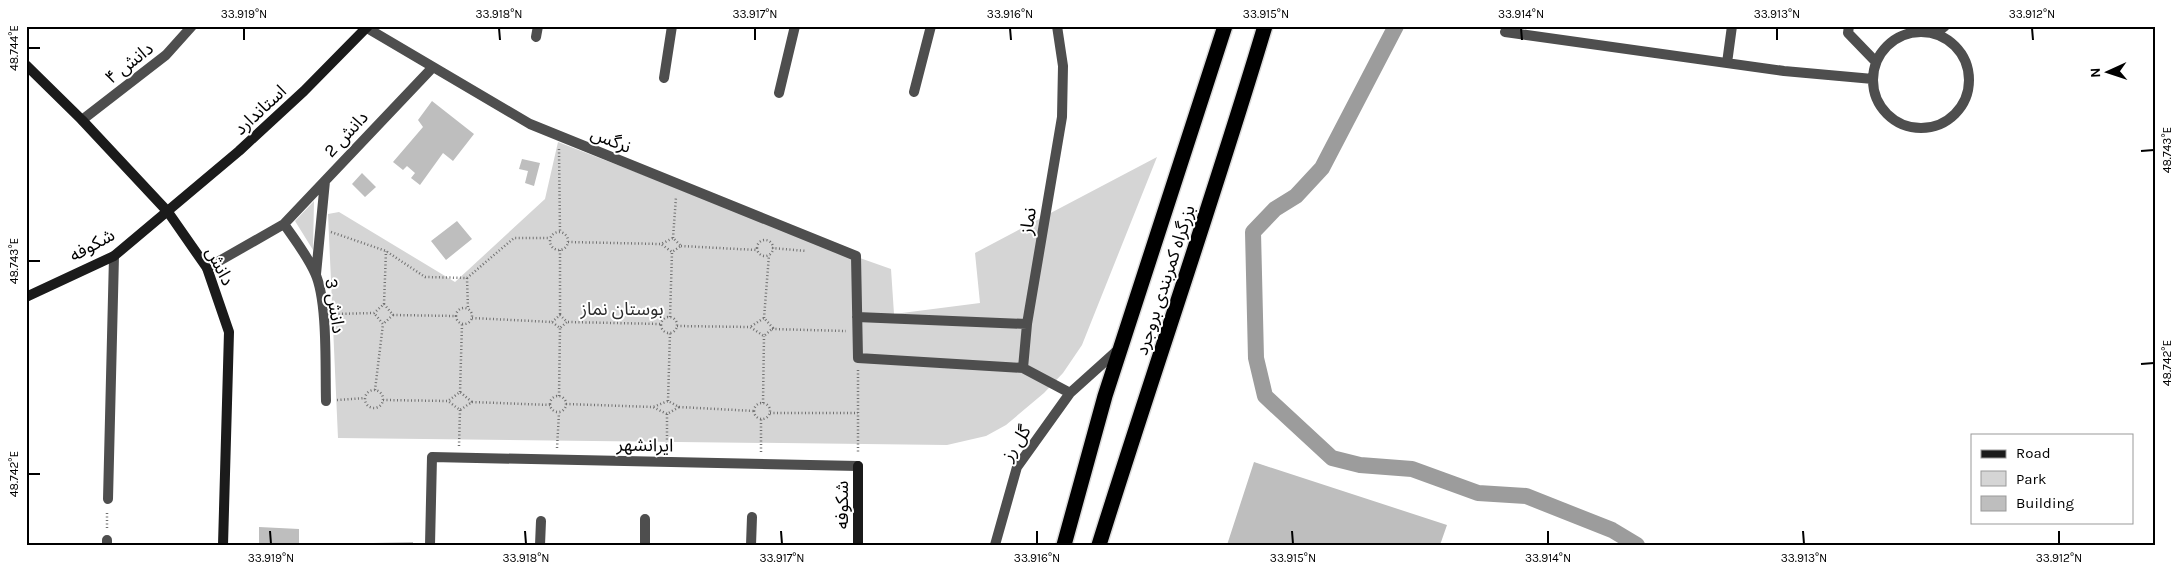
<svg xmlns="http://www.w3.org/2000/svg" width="2181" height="571" font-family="Karla,'Noto Sans Arabic',sans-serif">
<rect width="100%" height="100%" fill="#fff"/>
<path fill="#d5d5d5" d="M558,142l282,109 51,18 3,45 86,-11 -5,-50 182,-96 -75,188 -19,28 -19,20 -38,32 -20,11 -39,9 -609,-7 -10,-224 11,-2 116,70 90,-83z
M314,201l-1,49 -18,-29z"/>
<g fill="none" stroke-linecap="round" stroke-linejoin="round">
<path stroke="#9c9c9c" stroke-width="16" d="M1396,26l-74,142 -26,28 -21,13 -22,23 3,126 9,38 67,62 28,7 52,4 66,24 48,3 86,34 25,15"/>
</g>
<path fill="#bebebe" d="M432,101l42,33 -21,27 -10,-8 -23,32 -9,-7 4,-5 -8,-7 -4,4 -10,-8 30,-35 -5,-7z
M522,159l18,4 -6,23 -9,-3 3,-12 -9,-2z
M362,173l14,14 -11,10 -13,-13z
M457,221l15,18 -26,21 -15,-19z
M1254,462l193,63 -7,20h-213z
M259,527l40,2v16h-40z
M413,542v3h-40v-2z"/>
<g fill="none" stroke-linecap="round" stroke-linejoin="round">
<defs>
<path id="highway" d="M1064,545l41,-149 120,-370
M1099,545c54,-173 114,-345 166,-519"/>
</defs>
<use href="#highway" stroke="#dbdbdb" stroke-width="18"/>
<path stroke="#707070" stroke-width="2.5" stroke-dasharray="1 2.5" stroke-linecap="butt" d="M559,149l1,83
M331,232l55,19 39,26 42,1 47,-40h36
M550 241a9 9 0 1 1 18 0a9 9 0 1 1-18 0Z
M673,238l3,-41
M757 248a8 8 0 1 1 16 0a8 8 0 1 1-16 0Z
M568,242l93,2 12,-6 8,8 -9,6 -11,-8
M681,246l76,4
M772,248l34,3
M560,250v65
M467,278l1,31
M384,304l2,-53
M456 316a8 8 0 1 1 16 0a8 8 0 1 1-16 0Z
M335,314l39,-1 10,-9 9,11 -10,9 -9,-11
M393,315l63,1
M670,317l2,-65
M661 325a8 8 0 1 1 16 0a8 8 0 1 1-16 0Z
M472,318l80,4 8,6 7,-6 -7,-7 -8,7
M764,318l5,-63
M568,322l93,2
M677,326l73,1 14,9 9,-8 -9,-10 -14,9
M772,329l74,2
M858,370v84
M375,390l8,-66
M365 399a9 9 0 1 1 18 0a9 9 0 1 1-18 0Z
M460,392l2,-68
M550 404a8 8 0 1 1 16 0a8 8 0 1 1-16 0Z
M559,396l1,-68
M337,400l28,-2
M383,400l65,1 12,-9 12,10 -12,8 -12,-9
M668,401l2,-68
M472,402l78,3
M754 411a8 8 0 1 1 16 0a8 8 0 1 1-16 0Z
M763,403l1,-67
M566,404l87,3 14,7 12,-7 -11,-6 -15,6
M679,407l75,4
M770,413h88
M667,414v36
M459,446l1,-36
M557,448l2,-35
M761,452v-33
M107,528v-17"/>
<path stroke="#4e4e4e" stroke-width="10" d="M1057,26l6,40 -1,51 -35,207 -4,44 47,25
M1849,26l-1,7 28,29
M367,28l163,96 326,132 2,102 165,10
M1505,32l279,39 89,8
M1873 80a48 48 0 1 1 96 0a48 48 0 1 1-96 0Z
M1935,34l10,-8
M536,37l2,-11
M1727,63l5,-37
M664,78l8,-52
M914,92l17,-66
M779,93l16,-67
M82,120l84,-65 26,-29
M284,224c11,16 23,31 31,49 13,28 10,96 11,128
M207,268l77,-44 149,-157
M316,274l9,-93
M857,317l170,7
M108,499l6,-243
M107,545v-5
M430,545l2,-88 426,9
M540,545l1,-24
M645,545v-26
M751,545l1,-28
M995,545l22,-78 53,-74 50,-45"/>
<path stroke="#1b1b1b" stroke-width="10" d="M26,65l56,55 86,92 39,56 22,64 -6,213
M26,297l88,-41 125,-105 65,-60 64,-65
M858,545v-79"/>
<use href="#highway" stroke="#000" stroke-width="15"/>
</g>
<path fill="none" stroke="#000" stroke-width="2" d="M244,28v12M499,28l1,12M755,28v12M1010,28l1,12M1266,28v12M1521,28l1,12M1777,28v12M2032,28l1,12M28,48h12M2141,151l13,-1M28,261h12M2141,364l13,-1M28,474h12M270,531l1,13M525,531l1,13M781,531l1,13M1037,531v13M1292,531l1,13M1548,531v13M1803,531l1,13M2059,531v13"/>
<g text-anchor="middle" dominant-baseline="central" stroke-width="4" stroke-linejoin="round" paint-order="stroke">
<g font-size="18" fill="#000" stroke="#fff">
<text transform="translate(129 63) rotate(-38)">دانش ۴</text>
<text transform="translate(260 110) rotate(-43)">استاندارد</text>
<text transform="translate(346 134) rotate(-47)">دانش 2</text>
<text transform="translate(611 140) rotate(22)">نرگس</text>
<text transform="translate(1028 221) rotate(-81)">نماز</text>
<text transform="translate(92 245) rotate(-29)">شکوفه</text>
<text transform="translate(220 266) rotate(63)">دانش</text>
<text transform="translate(1165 280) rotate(-72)">بزرگراه کمربندی بروجرد</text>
<text transform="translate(335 306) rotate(82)">دانش 3</text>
<text transform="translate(1016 443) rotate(-57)">گل رز</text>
<text transform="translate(645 445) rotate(1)">ایرانشهر</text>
<text transform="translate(842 505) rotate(-90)">شکوفه</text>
</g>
<g font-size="18" fill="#2c2c2c" stroke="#fff">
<text x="622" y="309">بوستان نماز</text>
</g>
</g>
<rect width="2181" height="571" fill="none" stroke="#ffffff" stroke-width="55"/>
<rect x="1971" y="434" width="162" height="90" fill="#ffffff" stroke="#999999"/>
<rect x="1981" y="450" width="25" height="8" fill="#1b1b1b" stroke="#999999"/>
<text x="2016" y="458" font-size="15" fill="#000000">Road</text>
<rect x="1981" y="471" width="25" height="15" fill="#d5d5d5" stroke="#999999"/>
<text x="2016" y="484" font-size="15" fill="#000000">Park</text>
<rect x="1981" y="496" width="25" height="15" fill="#bebebe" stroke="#999999"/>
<text x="2016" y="508" font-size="15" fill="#000000">Building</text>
<g transform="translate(2108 72) rotate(267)" stroke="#ffffff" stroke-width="4" paint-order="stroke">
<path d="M0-4L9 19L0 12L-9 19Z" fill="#000000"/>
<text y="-8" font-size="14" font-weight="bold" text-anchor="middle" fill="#000000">N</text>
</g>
<rect x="28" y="28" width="2126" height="516" fill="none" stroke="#000" stroke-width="2"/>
<g font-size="12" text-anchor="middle" fill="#000">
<text x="244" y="18">33.919°N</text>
<text x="499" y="18">33.918°N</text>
<text x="755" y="18">33.917°N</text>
<text x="1010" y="18">33.916°N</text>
<text x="1266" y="18">33.915°N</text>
<text x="1521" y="18">33.914°N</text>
<text x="1777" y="18">33.913°N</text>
<text x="2032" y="18">33.912°N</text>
<text transform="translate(14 48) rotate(-90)" y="4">48.744°E</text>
<text transform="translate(2167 150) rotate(-90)" y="4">48.743°E</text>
<text transform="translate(14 261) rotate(-90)" y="4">48.743°E</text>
<text transform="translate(2167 363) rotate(-90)" y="4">48.742°E</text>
<text transform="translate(14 474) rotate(-90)" y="4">48.742°E</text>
<text x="271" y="562">33.919°N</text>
<text x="526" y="562">33.918°N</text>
<text x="782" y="562">33.917°N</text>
<text x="1037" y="562">33.916°N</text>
<text x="1293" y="562">33.915°N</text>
<text x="1548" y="562">33.914°N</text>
<text x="1804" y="562">33.913°N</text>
<text x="2059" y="562">33.912°N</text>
</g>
</svg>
